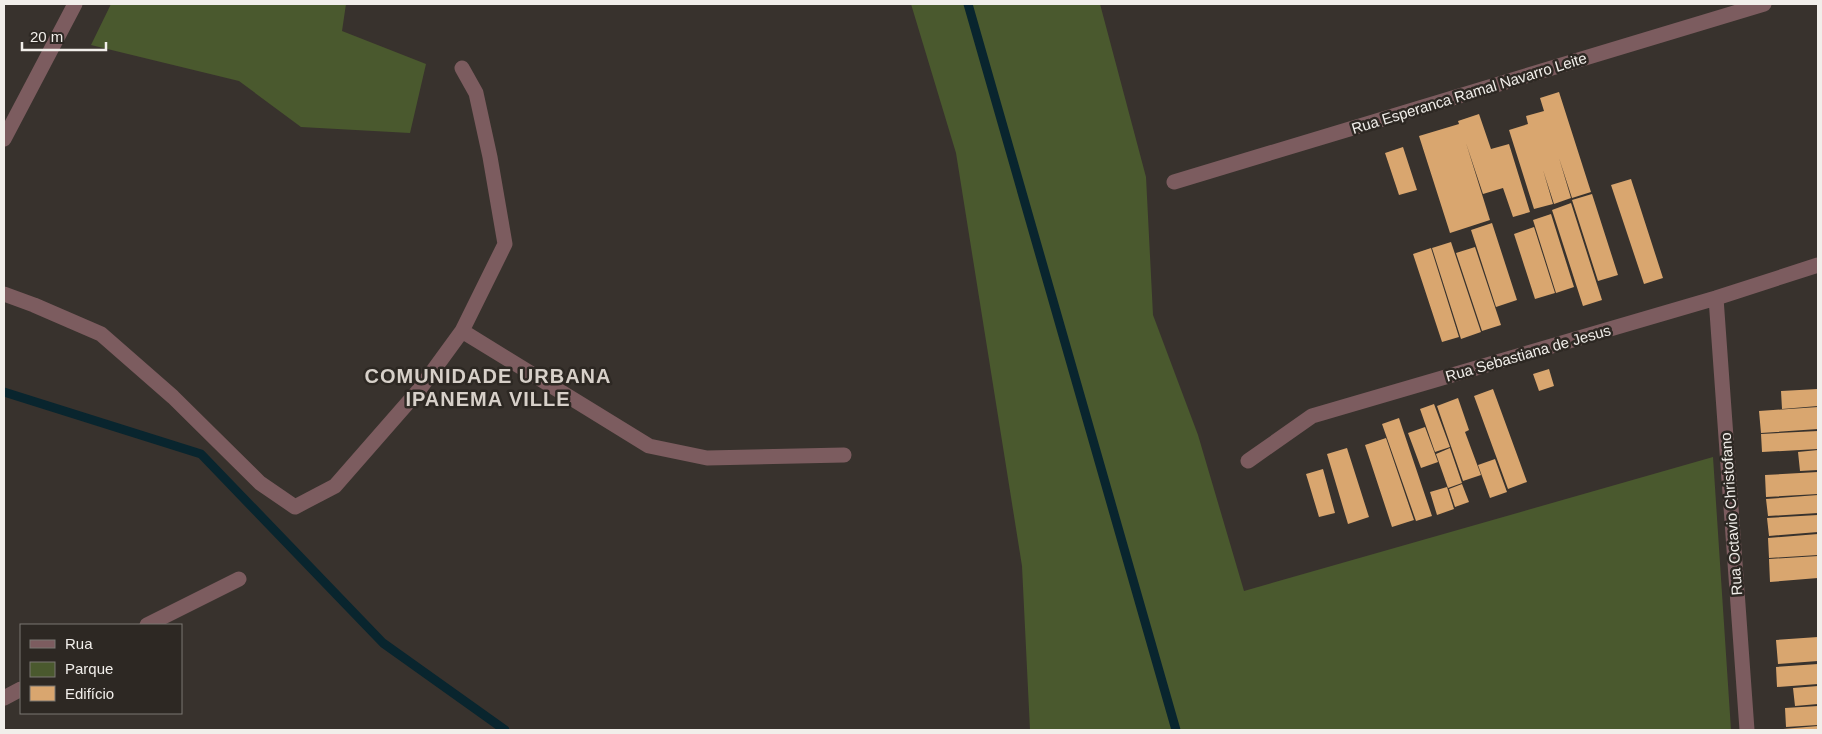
<svg xmlns="http://www.w3.org/2000/svg" width="1822" height="734" font-family="Arial,sans-serif">
<rect width="100%" height="100%" fill="#38322d"/>
<path fill="#4a592e" d="M111,4h235l-4,27 84,33 -16,69 -109,-6 -62,-46 -148,-36z
M911,4h189l46,173 7,138 45,120 46,156 469,-134 18,273h-701l-8,-164 -66,-413z"/>
<g fill="none" stroke-linecap="round" stroke-linejoin="round">
<path stroke="#09252e" stroke-width="9" d="M968,4l208,726
M4,392l197,62 182,189 122,87"/>
</g>
<path fill="#d9a66f" d="M1559,92l32,100 -19,6 -13,-40 12,40 -17,6 -11,-34 10,34 -19,5 -25,-79 19,-6 -2,-8 18,-5 -4,-13z
M1479,114l12,35 18,-5 21,68 -17,5 -10,-29 -20,6 -17,-51 24,77 -40,13 -31,-97 40,-12 -1,-3z
M1403,147l14,43 -18,5 -14,-42z
M1631,179l32,99 -19,6 -33,-99z
M1592,194l26,81 -20,6 -26,-81z
M1571,203l31,97 -19,6 -31,-96z
M1551,214l23,73 -18,6 -23,-73z
M1492,223l25,77 -21,7 -25,-77z
M1534,227l21,66 -20,6 -21,-65z
M1451,242l30,90 -20,7 -29,-91z
M1475,247l26,78 -19,6 -26,-78z
M1431,248l28,89 -17,5 -29,-88z
M1549,369l5,17 -15,5 -6,-17z
M1493,389l34,93 -19,7 -34,-93z
M1818,389v17l-36,3 -1,-18z
M1458,398l11,32 -4,2 16,43 -18,6 -26,-75z
M1434,404l16,43 -15,5 -15,-43z
M1818,407v22l-57,4 -2,-22z
M1399,418l33,98 -16,5 -34,-97z
M1425,427l13,35 -17,6 -13,-35z
M1818,431v18l-56,3 -1,-18z
M1386,438l28,82 -22,7 -27,-82z
M1347,448l22,69 -21,7 -21,-70z
M1450,448l12,35 -14,5 -12,-34z
M1818,450v20l-18,1 -2,-19z
M1495,459l12,33 -17,6 -12,-33z
M1323,469l12,44 -16,4 -13,-43z
M1818,472v22l-52,3 -1,-22z
M1462,484l7,18 -14,5 -6,-18z
M1447,487l7,22 -17,6 -7,-23z
M1818,495v18l-50,3 -2,-17z
M1818,515v17l-49,4 -2,-18z
M1818,534v21l-49,3 -1,-20z
M1818,556v22l-48,4 -1,-23z
M1818,637v24l-40,3 -2,-24z
M1818,664v20l-41,3 -1,-20z
M1818,686v18l-23,2 -2,-18z
M1818,706v19l-32,2 -1,-19z
M1818,726v4h-35v-1z"/>
<g fill="none" stroke-linecap="round" stroke-linejoin="round">
<path stroke="#7c5c5f" stroke-width="15" d="M4,139l71,-135
M1174,182l590,-178
M4,294l30,11 67,29 72,63 87,86 35,24 40,-21 84,-96 43,-59 43,-87 -15,-87 -14,-64 -14,-25
M1716,298l31,432
M462,331l187,115 58,12 137,-3
M1248,461l64,-45 404,-118 102,-33
M147,625l92,-46
M4,698l17,-9"/>
</g>
<g text-anchor="middle" dominant-baseline="central" stroke-width="5" stroke-linejoin="round" paint-order="stroke">
<g font-size="15" fill="#f1eeea" stroke="#2d2823">
<text transform="translate(1469 93) rotate(-17)">Rua Esperanca Ramal Navarro Leite</text>
<text transform="translate(1528 353) rotate(-16)">Rua Sebastiana de Jesus</text>
<text transform="translate(1731 514) rotate(-94)">Rua Octavio Christofano</text>
</g>
<g font-size="20" font-weight="bold" letter-spacing="1" fill="#d7d0c9" stroke="#2d2823">
<text x="488" y="376">COMUNIDADE URBANA<tspan x="488" dy="23">IPANEMA VILLE</tspan></text>
</g>
</g>
<rect width="1822" height="734" fill="none" stroke="#f1eeea" stroke-width="10"/>
<rect x="20" y="624" width="162" height="90" fill="#2d2823" stroke="#7b7773"/>
<rect x="30" y="640" width="25" height="8" fill="#7c5c5f" stroke="#7b7773"/>
<text x="65" y="649" font-size="15" fill="#f1eeea">Rua</text>
<rect x="30" y="662" width="25" height="15" fill="#4a592e" stroke="#7b7773"/>
<text x="65" y="674" font-size="15" fill="#f1eeea">Parque</text>
<rect x="30" y="686" width="25" height="15" fill="#d9a66f" stroke="#7b7773"/>
<text x="65" y="699" font-size="15" fill="#f1eeea">Edifício</text>
<path d="M22 42v8h84v-8" fill="none" stroke="#f1eeea" stroke-width="2.5"/>
<text x="30" y="42" font-size="15" fill="#f1eeea" stroke="#2d2823" stroke-width="4" paint-order="stroke">20 m</text>
</svg>
